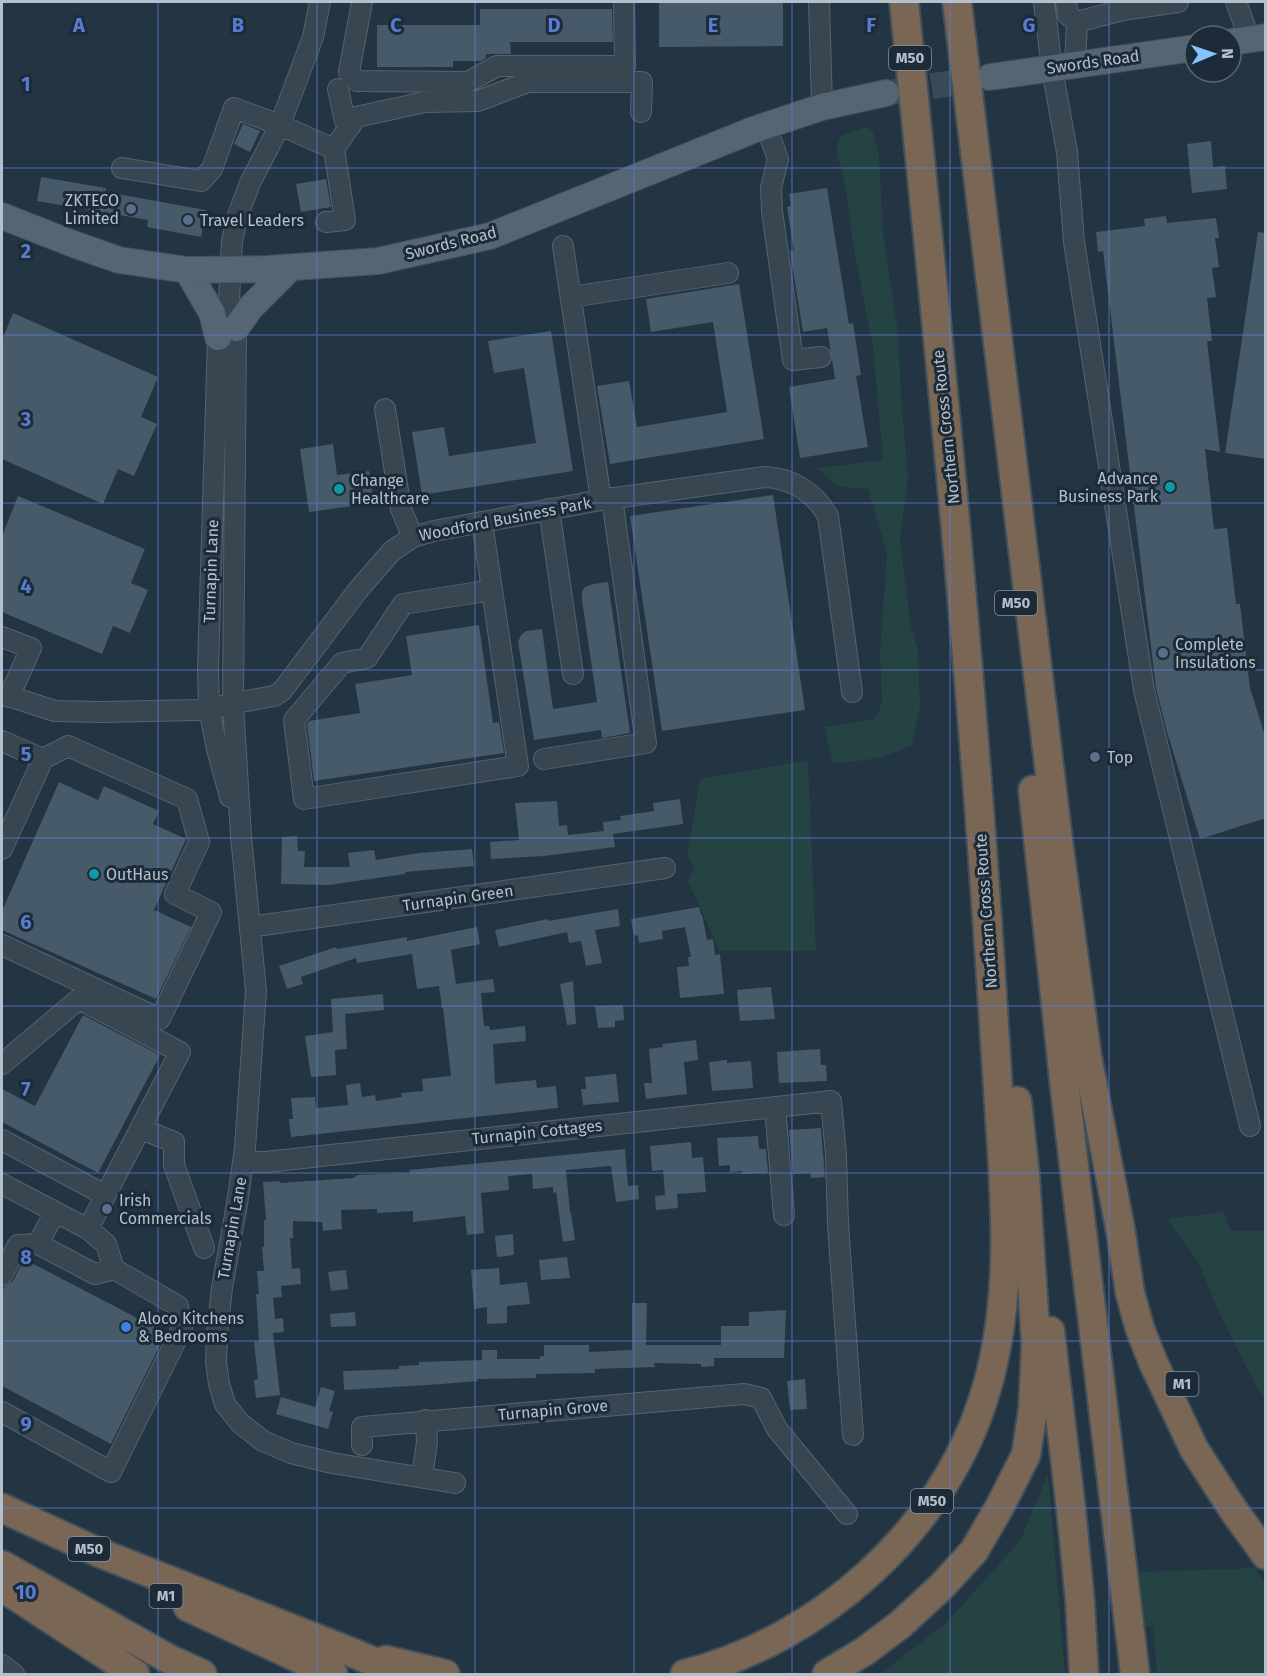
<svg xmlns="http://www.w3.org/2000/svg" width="1267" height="1676" font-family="'Fira Sans',sans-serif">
<rect width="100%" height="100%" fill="#233442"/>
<path fill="#254343" d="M868,127l5,5 6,22 4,79 15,100 3,63 7,83 -8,59 10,85 8,26 2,58 -8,38c-28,13 -49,17 -80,18l-11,-53 4,17 50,-8 7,-16 -2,-50 7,-100 -19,-64 -29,-2 -22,-19 66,-8 -10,-112 -21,-109 -7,-55 -9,-36 4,-12z
M808,760l8,191h-96l-32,-69 6,-16 -7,-11 13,-76z
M1224,1212l5,15 4,4h32v167l-8,-10 -36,-71 -22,-54 -32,-44z
M1048,1474l17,200h-185l66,-51 74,-82z
M1255,1568l10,15v91h-108l-4,-48h-9l-5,-54z"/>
<path fill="#475a69" d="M659,2h124v44l-124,1z
M480,9h132l1,33h-103l1,12h-25v4l-5,3h-28v6h-76v-42h103z
M243,124l17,7 -10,21 -16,-8z
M1211,141l2,26 12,-1 2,23 -35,4 -5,-49z
M41,177l65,11v4l100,18 -5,27 -54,-10 1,-7 -111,-19z
M326,179l5,28 -30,5 -5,-28z
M827,188l22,136 4,-1 8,52 -5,1 12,71 -68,11 -11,-71 46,-8 -8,-51 -24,4 -13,-81h4l-7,-44 4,-1 -2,-12z
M1166,216l1,7 49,-5 3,20h-4l4,29 -7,1 4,29 -9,1 5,43h-5l13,111 -15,-3 9,80 13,-1 9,76h4l10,84 16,51v79l-66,21 -33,-107 -11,-44 -53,-437 -5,1 -2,-20 49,-6 -1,-7z
M1258,232l8,1v226l-41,-6z
M739,284l25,155 -154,25 -13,-78 32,-5 8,46 90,-15 -14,-90 -62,10 -5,-33z
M13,313l145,64 -17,40 16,7 -23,52 -16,-7 -15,35 -101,-45v-119z
M551,331l22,140 -151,24 -10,-63 32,-5 5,29 87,-13 -12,-75 -30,5 -6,-32z
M333,444l4,31 32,-4 5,32 -65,9 -9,-63z
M773,495l32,215 -143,21 -32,-215z
M18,496l127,53 -14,34 17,7 -18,43 -17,-7 -11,28 -100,-42v-76z
M608,582l22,151 -28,5 -1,-8 -67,10 -16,-98 3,-7 5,-4 16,-2 11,80 44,-7 -15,-102v-8l3,-5 8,-3z
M479,625l14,98 6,-1 5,31 -190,28 -7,-57 2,-3 51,-8 -5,-29 57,-9 -6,-39z
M59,782l39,18 6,-14 55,25 -6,13 33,15 -32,71 37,17 -35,72 -154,-69v-19z
M680,799l3,25 -70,10 2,13 -71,9 -53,3 -1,-17 29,-2 -4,-37 42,-2 2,25 8,-1 1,10 36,-4 -1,-9 18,-2 -1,-4 34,-5 -1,-8z
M297,836l1,15h7l-1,16h46l-2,-14 26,-3 2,10 43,-7 53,-4 2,17 -69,6v2l-76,11 -48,-1 1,-47z
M699,907l2,8 1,-1 5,26 6,-1 2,16 5,-1 4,40 -44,4 -3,-31 12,-1 -1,-9h3l-6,-30 -23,4 1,8 -24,4 -1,-8 -4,1 -3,-17z
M618,909l2,17 -25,4 7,33 -16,3 -5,-25 -12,2 -2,-11 -68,15 -4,-17 53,-11v2z
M477,927l3,17 -29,6 5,34 37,-5 2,13 -14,1 3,33h5l1,4 35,-4 1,15 -33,3 2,40 41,-4 1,8 19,-2 2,22 -267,29 -2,-18h4l-2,-21 24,-1 1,11 32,-3 -2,-20 14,-2 2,14 13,-2 1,6 26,-4 -1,-4 22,-2 -1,-12 29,-3 -8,-68h-1l-3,-22 -22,3 -5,-35 -55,9 -1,-5 -55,19 2,7 -16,5 -8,-23 57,-19 1,2 70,-12v4z
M573,981l3,43 -9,1 -7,-41z
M771,987l4,32 -35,2 -3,-31z
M383,994l1,16 -39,4 2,35 -12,1 1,25 -25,2 -6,-41 28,-4 -2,-33z
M623,1005l1,15 -9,1v6l-17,1 -3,-22z
M83,1015l77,40 -62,118 -96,-51v-33l33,17z
M696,1040l2,20 -14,2 3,32 -41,5 -2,-16h8l-3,-34 14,-2 -1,-3z
M820,1049l1,16h5l1,16 -48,2 -2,-31z
M727,1060v3l24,-2 2,27 -41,3 -3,-29z
M614,1074h2l3,28 -36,3 -2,-16h5l-1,-12z
M821,1128l4,49 -14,1 -1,-5 -17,1 -4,-44z
M758,1136l1,13h7l2,24 -26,1v-3l-12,1v-7l-11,1 -2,-28z
M691,1142l1,16 11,-1 3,35 -29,2 1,14 -22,2 -1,-14 10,-1 -2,-25 -11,1 -2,-25z
M625,1149l3,37 10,-1 1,14 -23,3 -5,-36 -45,4 4,43h1l4,27 -12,2 -7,-50 -3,1v-6l-20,2 -1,-15 -24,2 1,14 -28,3 3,40 -17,2 -2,-19 -52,6v-11l-36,2v-4l-36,1 1,19 -19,2 -1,-9 -29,-1v17h-3l2,31 8,-1 1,16 -20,2 1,11 -9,1 2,21 8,-1 1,14 -11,1 7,62 -24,3 -2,-18 4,-1 -4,-37 5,-1 -3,-47h3l-2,-23h7l-2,-24h2v-27h2l-3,-38 17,-1v2l73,-5 5,-3 52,-2 -1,-3z
M513,1234l1,21 -17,2 -2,-21z
M567,1257l3,21 -29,2 -2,-20z
M24,1259l142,74 -55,111 -109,-58v-95l2,-4 9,-6z
M499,1268l1,17 27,-3 3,22 -23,2v17l-20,1v-17l-13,2 -3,-39z
M346,1270l2,19 -17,2 -3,-19z
M632,1303h15l-1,42h75v-19h28v-14l37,-2 -2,48h-70v8l-13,1v-3l-47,-1 1,4 -60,2v4l-59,1v4l-59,1 1,2 -36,3 -98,6 -1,-19 56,-2v-3l20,-1v-3l63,-2v-10h15v9h43v-3h4v-11h45v7l43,-2z
M355,1312l1,14 -25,1 -1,-13z
M805,1379l2,30 -17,1 -3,-29z
M321,1387l14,4 -6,20 4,1 -5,17 -52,-15 5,-17 34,10z"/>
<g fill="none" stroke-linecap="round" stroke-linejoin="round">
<path stroke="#394957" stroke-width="26" stroke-dasharray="26 13" stroke-linecap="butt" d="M893,92l94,-14"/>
<defs>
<path id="minor" d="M320,2l-7,35 -33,88 -30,58 -12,32 -6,26 -3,59 7,28 -3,376 8,132 15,155 -11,157 -8,56 -15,84 -5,47 -1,27 3,22 6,20 15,19 23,18 28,12 41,10 123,20
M362,2l-13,70 8,9 111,1 29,-16h128l-1,-64
M819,2l3,105
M1044,2l8,67 15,83 7,90 70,448 106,436
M1066,2l2,13 9,7
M1236,2l14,38
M1122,10l56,-8
M1075,65l2,-43 45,-12v-8
M338,89l7,32 6,4
M766,126l12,33 -7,29 1,23 21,149 28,-3
M122,168l79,13 11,-12 22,-61 46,17 54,24
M326,222l19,-2 -11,-71 22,-32 69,-15 53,-1 50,-19h114l-1,30
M563,246l38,254
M571,297l157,-24
M222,325l-4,12 -10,331 1,40 8,41 13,48
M385,409l16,100 12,28
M549,509l24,165
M482,522l36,244 -214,33 -10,-79 48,-57 25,-5 36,-54 89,-14
M2,637l29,11 -22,49
M2,694l53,17 47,1 96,-2 76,-14 8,-5 76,-101 34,-39 21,-14 21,-6 167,-31 164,-23c27,1 50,16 63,39l24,176
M2,741l41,18
M544,759l102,-16 -34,-245
M2,849l41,-90 25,-13 119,53 12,43 -24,52 36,18 -51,107 -158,-74
M250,927l415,-59
M2,1064l77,-65 101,53 -92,177
M775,1107l9,108
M141,1129l33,13v23l30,83
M2,1140l103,55
M243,1162h23l565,-61 5,54 2,70 15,210
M2,1184l86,45 18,15 8,25 64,37 4,22 -71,144 -109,-60
M38,1244l57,30 19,-5
M2,1275l16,-30 20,-1 17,-32
M362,1445v-18l382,-33 17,4 16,31 70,85
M422,1477l5,-35 -1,-22
M2,1665l12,9"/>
<path id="major" d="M1231,42l35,-5
M990,77l205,-29
M2,216l74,29 43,15 68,10 80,-1 111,-8 112,-25 263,-106 69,-23 64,-14
M187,270l25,43 6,24
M236,328l15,-21 39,-39"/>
<path id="highway" d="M957,2l101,838 29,216 34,177 9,60 10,36 13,33 41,87 40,62 32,44
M1033,790l33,309 69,575
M1050,1331l21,178 9,92 4,73
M2,1508l98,45 248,98 55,23
M2,1565l167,94 33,15
M2,1587l133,87
M188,1607l145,67
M386,1660l59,14
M685,1674c134,-34 256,-142 298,-274 28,-86 24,-175 18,-264 -4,-58 -7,-116 -11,-174 -21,-321 -53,-641 -86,-960
M827,1674l38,-23 36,-27 41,-38 32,-35 25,-43 27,-53 7,-46 3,-66 -11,-168 -8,-74"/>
</defs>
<use href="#minor" stroke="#55636f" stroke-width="22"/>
<use href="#major" stroke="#414f5b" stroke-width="28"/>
<use href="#highway" stroke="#42505c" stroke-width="32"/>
<use href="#minor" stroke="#384652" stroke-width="20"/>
<use href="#major" stroke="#556572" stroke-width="26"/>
<use href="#highway" stroke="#796654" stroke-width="28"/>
</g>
<path fill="none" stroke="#597cd3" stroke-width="1.5" stroke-opacity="0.55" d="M158,2v1672M317,2v1672M475,2v1672M634,2v1672M792,2v1672M950,2v1672M1109,2v1672M2,168h1264M2,335h1264M2,503h1264M2,670h1264M2,838h1264M2,1006h1264M2,1173h1264M2,1341h1264M2,1508h1264"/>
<g fill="#5c6f8a" stroke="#1c2b37" stroke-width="2">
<circle cx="131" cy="209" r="6"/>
<circle cx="188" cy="220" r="6"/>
<circle cx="1163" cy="653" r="6"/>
<circle cx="1095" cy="757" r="6"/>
<circle cx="107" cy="1209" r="6"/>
</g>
<g fill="#0f9aa8" stroke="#1c2b37" stroke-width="2">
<circle cx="1170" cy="487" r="6"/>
<circle cx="339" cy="489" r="6"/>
<circle cx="94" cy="874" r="6"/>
</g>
<circle fill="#3f7fe0" stroke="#1c2b37" stroke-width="2" cx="126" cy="1327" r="6"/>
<g text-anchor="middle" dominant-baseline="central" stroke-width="6" stroke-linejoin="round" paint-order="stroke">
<g fill="#1c2b37" stroke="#86939f" stroke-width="1.5">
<rect x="889" y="46" width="42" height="24" rx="4.5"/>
<rect x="995" y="591" width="42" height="24" rx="4.5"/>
<rect x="1165.5" y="1372" width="33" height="24" rx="4.5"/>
<rect x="911" y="1489" width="42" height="24" rx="4.5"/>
<rect x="68" y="1537" width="42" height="24" rx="4.5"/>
<rect x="149.5" y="1584" width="33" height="24" rx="4.5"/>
</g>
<g font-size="15" font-weight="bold" fill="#b4c0cc">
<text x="910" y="58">M50</text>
<text x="1016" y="603">M50</text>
<text x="1182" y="1384">M1</text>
<text x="932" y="1501">M50</text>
<text x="89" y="1549">M50</text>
<text x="166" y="1596">M1</text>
</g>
<g font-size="16" fill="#b4c0cc" stroke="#1c2b37">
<text transform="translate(1093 62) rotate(-8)">Swords Road</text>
<text transform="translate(451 243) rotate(-14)">Swords Road</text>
<text transform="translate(946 427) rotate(-96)">Northern Cross Route</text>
<text transform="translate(505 519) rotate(-11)">Woodford Business Park</text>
<text transform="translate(211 571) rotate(-88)">Turnapin Lane</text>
<text transform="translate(458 898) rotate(-8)">Turnapin Green</text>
<text transform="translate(986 911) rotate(-94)">Northern Cross Route</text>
<text transform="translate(537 1132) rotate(-6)">Turnapin Cottages</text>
<text transform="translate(232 1228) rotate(-80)">Turnapin Lane</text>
<text transform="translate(553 1410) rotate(-5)">Turnapin Grove</text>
</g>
<g font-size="16" fill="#b4c0cc" stroke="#1c2b37" text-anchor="start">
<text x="119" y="200" text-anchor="end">ZKTECO<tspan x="119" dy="18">Limited</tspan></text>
<text x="200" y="220">Travel Leaders</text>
<text x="1158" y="478" text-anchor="end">Advance<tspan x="1158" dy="18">Business Park</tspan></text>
<text x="351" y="480">Change<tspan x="351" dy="18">Healthcare</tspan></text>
<text x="1175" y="644">Complete<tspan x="1175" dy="18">Insulations</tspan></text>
<text x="1107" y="757">Top</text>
<text x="106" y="874">OutHaus</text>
<text x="119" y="1200">Irish<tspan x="119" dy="18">Commercials</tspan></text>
<text x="138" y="1318">Aloco Kitchens<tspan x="138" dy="18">&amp; Bedrooms</tspan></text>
</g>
</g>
<g font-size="20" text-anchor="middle" font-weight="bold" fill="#597cd3" stroke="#1c2b37" stroke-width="6" stroke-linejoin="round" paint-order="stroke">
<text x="79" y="32">A</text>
<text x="238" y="32">B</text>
<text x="396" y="32">C</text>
<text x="554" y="32">D</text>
<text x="713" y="32">E</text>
<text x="871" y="32">F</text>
<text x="1029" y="32">G</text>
<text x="26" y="91">1</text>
<text x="26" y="258">2</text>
<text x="26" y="426">3</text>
<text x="26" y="593">4</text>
<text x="26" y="761">5</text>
<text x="26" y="929">6</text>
<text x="26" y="1096">7</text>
<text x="26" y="1264">8</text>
<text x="26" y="1431">9</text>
<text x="26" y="1599">10</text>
</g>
<rect width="1267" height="1676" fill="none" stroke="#b4c0cc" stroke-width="6"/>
<g transform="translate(1213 54) rotate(88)"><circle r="28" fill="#1c2b37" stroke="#596773" stroke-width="1.5"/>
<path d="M0-4.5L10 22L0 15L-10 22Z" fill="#86c4ff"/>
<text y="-9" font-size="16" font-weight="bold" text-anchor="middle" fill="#b4c0cc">N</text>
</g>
</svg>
